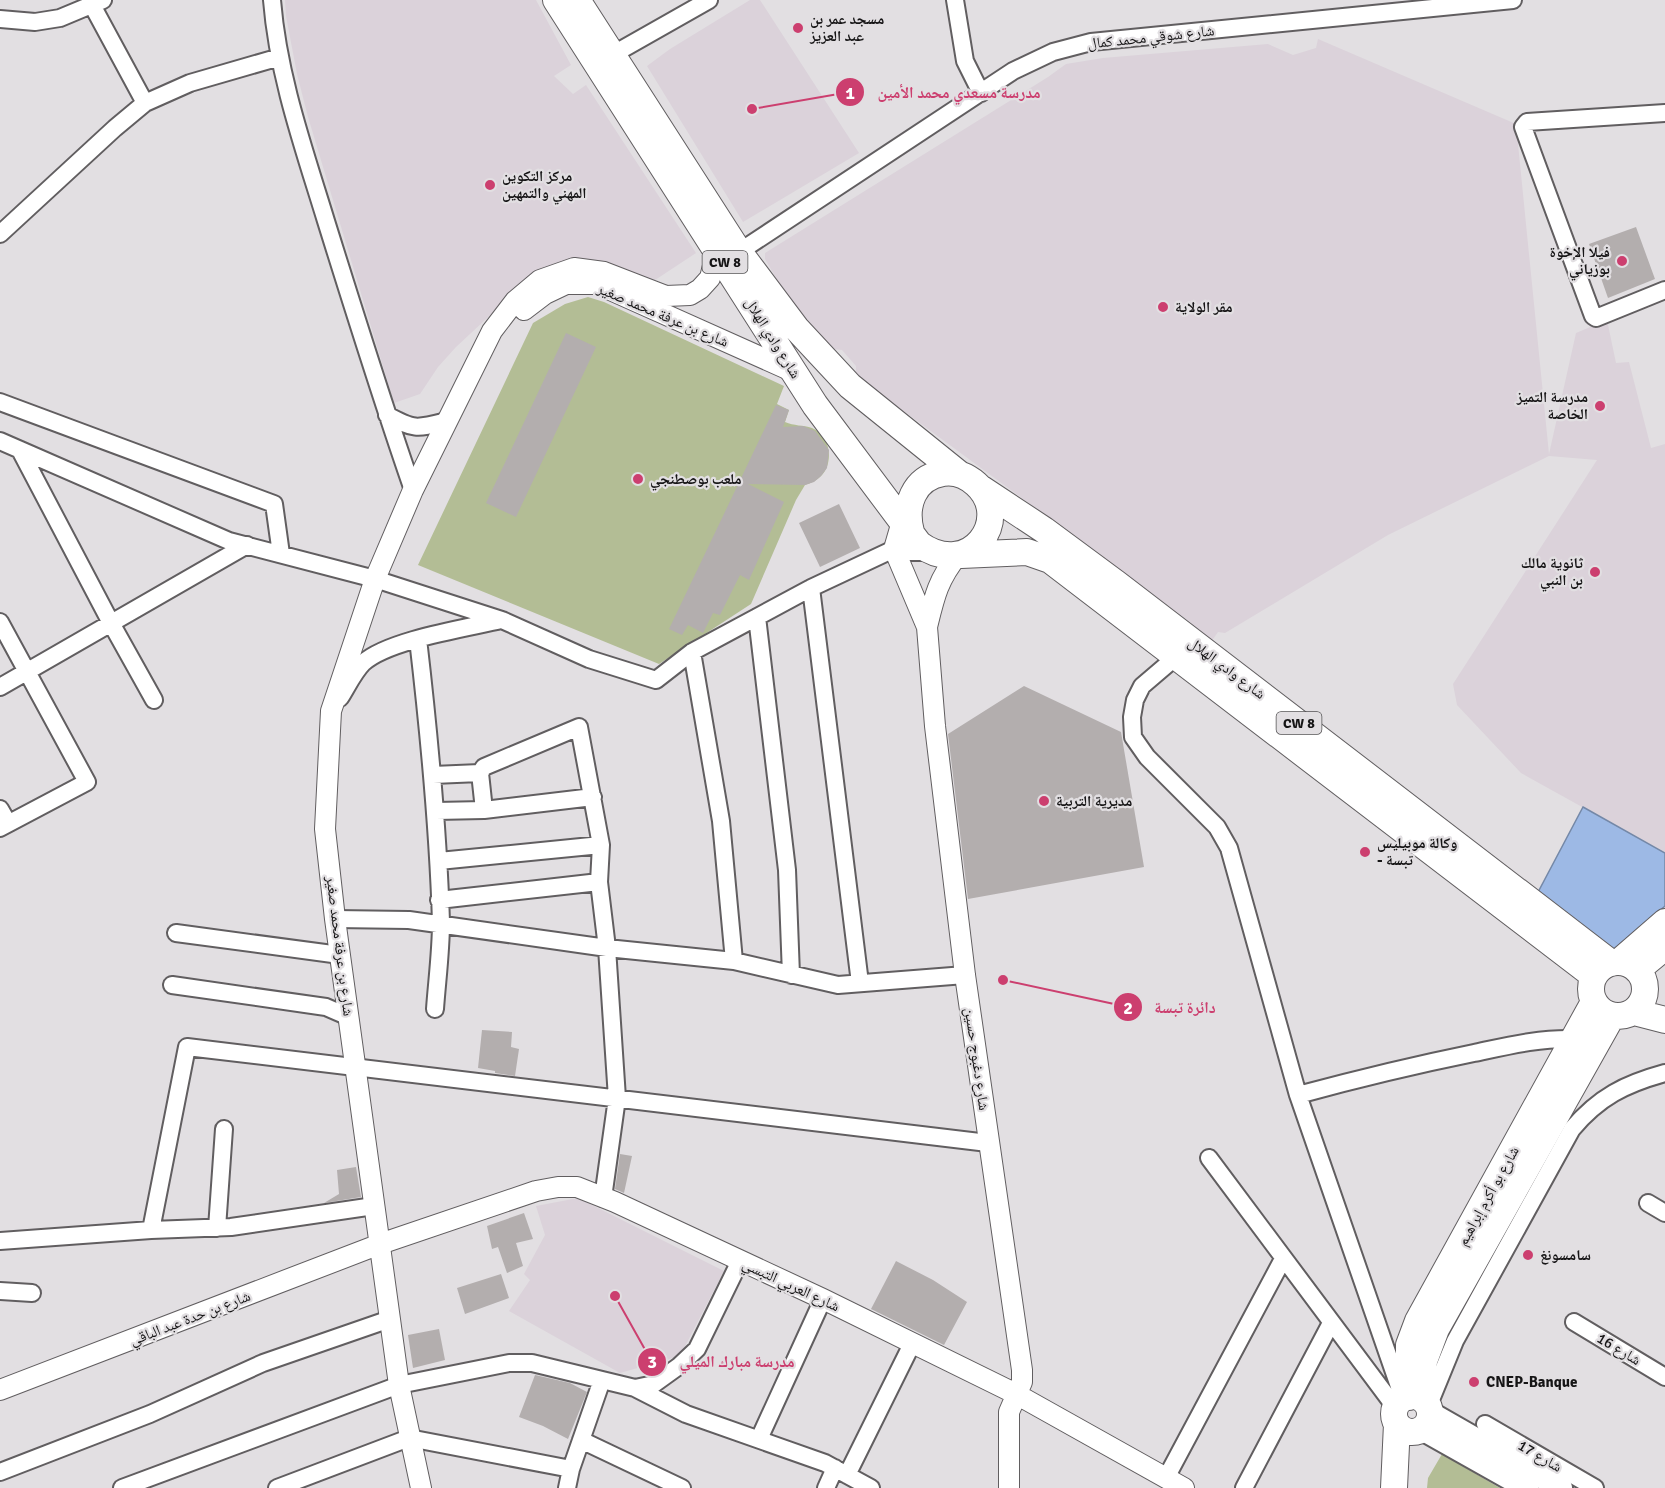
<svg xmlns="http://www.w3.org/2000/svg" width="1665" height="1488" font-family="Signika,'Noto Naskh Arabic',sans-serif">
<rect width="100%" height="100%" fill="#e2dfe2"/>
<path fill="#dbd2da" d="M285,0h251l35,65 -17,11 19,18 13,-9 110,168 -50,33 -43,-20 -104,41 -43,40 -18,20 -18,27 -26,9 -86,-286 -11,-43 -11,-58z
M750,0h10l99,153 -116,69 -96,-156 23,-17z
M1318,39l198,85 33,330 27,-121 31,-13 9,43 13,-1 22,86 14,-4v409l-144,-80 -64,-68 -4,-21 144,-224 -48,-4 -161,79 -163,98 -7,-1 -9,13 -19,-23 -334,-246v-10l-14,-16 -26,-3 -51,-88v-6l283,-176 18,-13 37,-6 165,-14 25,11 23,-7z
M578,1198l146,73 -44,85 -60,17 -111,-62 21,-31 -6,-6 21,-39 -9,-29z"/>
<path fill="#b3bd95" d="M588,297l16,5 180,84 -7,18 12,6 -4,12c9,4 18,3 27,6 19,7 22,35 9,48 -5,5 -10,7 -16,9l-9,15 -45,104 -92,60 -241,-99 115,-242 32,-19z
M1442,1454l58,34h-73l1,-10z"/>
<path fill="#9db9e5" stroke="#7488a7" stroke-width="1.5" d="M1583,807l82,46v53l-51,43 -78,-53z"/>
<path fill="#b3aeae" d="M1636,227l19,52 -47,19 -19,-54z
M566,333l30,14 -80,170 -30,-14z
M776,405l13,5 -6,17 20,-1 12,5 14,19 -2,18 -6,8 -7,6 -9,3 -57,-1 36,18 -35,78 -9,-5 -20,40 -7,-2 -10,20 -15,-8 -6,10 -13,-6z
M839,504l21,44 -40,19 -21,-44z
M1024,686l97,46 23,135 -176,32 -20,-165z
M482,1030l30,2 -1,15 8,2 -4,27 -20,-3v-2l-17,-3z
M620,1154l12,2 -8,37 -9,-4z
M356,1167l5,30 -37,6 15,-9 -2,-24z
M524,1213l9,26 -17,4 7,23 -16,7 -9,-26 -6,2 -5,-23z
M896,1261l37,19 34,22 -23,43 -73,-36z
M501,1274l8,24 -44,16 -8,-26z
M439,1329l6,31 -32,8 -5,-33z
M535,1375l35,8 17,9 -19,47 -25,-13 -24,-9z"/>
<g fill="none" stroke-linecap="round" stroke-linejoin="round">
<defs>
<path id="minor" d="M272,0c6,76 32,149 54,221 28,90 56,180 87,269
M955,0l10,61 16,32
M92,5l53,98
M0,19l35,3 25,-4 43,-18
M612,55l97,-55
M1665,113l-138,9 -4,5 70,189 3,2 69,-28
M0,234l115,-106 30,-25 45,-20 90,-26
M739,252l274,-181 40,-19 38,-10 422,-42
M0,402l274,102 7,50
M387,415c28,15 29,14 60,6
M0,441l229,100 146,38 127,41 87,39 67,21 36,-28 119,-64 83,-39 15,3h21
M20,450l91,173 43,77
M811,588l49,395
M757,617l30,253 4,105
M0,622l87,160 -87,46
M418,639c11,94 20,188 23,283 0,29 -4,59 -6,87
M1183,651l-41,35 -7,14 -3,17 1,20 14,20 70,70 12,21 69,247 105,303
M692,652l29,169 13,140
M0,687l247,-142
M340,698c7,-11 14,-26 23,-35 25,-23 104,-35 138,-43
M480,773l4,-6 95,-40 22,118 -2,37 8,66 10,150 -14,100
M433,775l47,-2 4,37
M0,809l8,14
M436,811l48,-1 109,-13
M439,861l162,-16
M439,900l160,-18
M335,919l74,1 198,28 127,13 104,24 127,-10
M176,933l164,22
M172,985l154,22 23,10
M1298,1095c59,-16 117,-30 176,-42 33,-7 65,-15 100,-14
M1209,1158l186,249
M1648,1203l17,10
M217,1228l7,-99
M151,1230l36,-183 801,96
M0,1241l151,-11 80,-3 143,-21
M0,1291l32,2
M1574,1322l91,55
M635,1388l51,26 139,49 46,25
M1428,1407l27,-66 117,-212c27,-32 53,-45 93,-56
M1485,1424l110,64
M759,1439l64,-140
M581,1440l101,48
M0,1472l150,-58 113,-51 127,-44
M847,1475l65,-131
M1166,1478l117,-219
M122,1488l277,-103 110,-22h23l103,25 19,-4 25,-18 18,-17 43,-88
M277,1488l132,-50 162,31
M567,1488l4,-19 31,-89
M826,1488l9,-20
M1244,1488l87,-165"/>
<path id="tertiary" d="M524,310l21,-16 21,-10h31l197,88
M905,511l-11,38 33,78 8,99 30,249 57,395v12l-13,30v76
M927,627c7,-29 11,-48 31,-72
M0,1390l380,-146 156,-53 22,-4h19l38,15 208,97 193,95 168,94
M421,1488l-22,-103 -64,-466 -10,-90 6,-118 44,-132 38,-89 79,-159 23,-30 25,-21 34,-12 30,4 62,24 24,-1 10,-6 10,-11 7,-28"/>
<path id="secondary" d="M1430,1413l131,75
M1422,1429l105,59"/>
<path id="primary" d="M556,0l259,405 104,139c51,37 95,-26 57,-60 -9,-8 -21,-13 -33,-11 -30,5 -39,33 -32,59
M577,0l162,252 57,76 54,58 108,87
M982,489l62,41 73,54 494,379
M961,555l66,-3 23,8 544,416
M1591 989a27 27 0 1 1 54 0a27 27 0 1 1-54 0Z
M1619,962l46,-40
M1637,970l28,-23
M1634,1012l31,8
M1421,1389l3,-28 12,-32 176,-313
M1394 1414a18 18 0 1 1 36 0a18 18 0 1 1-36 0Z
M1409,1397v-52l9,-24 176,-319
M1394,1488l3,-64"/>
</defs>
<use href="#minor" stroke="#615e60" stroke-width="20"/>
<use href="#tertiary" stroke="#615e60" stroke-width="22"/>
<use href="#secondary" stroke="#615e60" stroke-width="26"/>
<use href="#primary" stroke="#615e60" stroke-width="28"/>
<use href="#minor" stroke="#fff" stroke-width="16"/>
<use href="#tertiary" stroke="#fff" stroke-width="20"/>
<use href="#secondary" stroke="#fff" stroke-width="22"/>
<use href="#primary" stroke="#fff" stroke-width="26"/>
</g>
<g fill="#cc3f6f" stroke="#e2dfe2" stroke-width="2">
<circle cx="798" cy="28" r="6"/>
<circle cx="490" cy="185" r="6"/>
<circle cx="1622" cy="261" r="6"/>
<circle cx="1163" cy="307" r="6"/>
<circle cx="1600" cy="406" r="6"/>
<circle cx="638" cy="479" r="6"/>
<circle cx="1595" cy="572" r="6"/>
<circle cx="1044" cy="801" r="6"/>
<circle cx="1365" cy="852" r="6"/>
<circle cx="1528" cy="1255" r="6"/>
<circle cx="1474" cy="1382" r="6"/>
</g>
<g text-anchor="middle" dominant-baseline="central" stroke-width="4.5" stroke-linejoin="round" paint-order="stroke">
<g fill="#e2dfe2" stroke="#535253" stroke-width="1.5">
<rect x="702.5" y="251" width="45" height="22" rx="4.5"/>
<rect x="1276.5" y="712" width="45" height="22" rx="4.5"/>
</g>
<g font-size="14" font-weight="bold" fill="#161516">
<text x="725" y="262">CW 8</text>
<text x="1299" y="723">CW 8</text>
</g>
<g font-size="15" font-weight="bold" fill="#161516" stroke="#e2dfe2" text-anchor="start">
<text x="810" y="19">مسجد عمر بن<tspan x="810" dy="17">عبد العزيز</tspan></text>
<text x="502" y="176">مركز التكوين<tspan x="502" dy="17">المهني والتمهين</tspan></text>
<text x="1610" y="252" text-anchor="end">فيلا الإخوة<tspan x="1610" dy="17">بوزياني</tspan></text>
<text x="1175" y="307">مقر الولاية</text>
<text x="1588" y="397" text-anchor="end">مدرسة التميز<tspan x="1588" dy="17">الخاصة</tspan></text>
<text x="650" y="479">ملعب بوصطنجي</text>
<text x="1583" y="563" text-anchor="end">ثانوية مالك<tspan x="1583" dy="17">بن النبي</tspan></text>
<text x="1056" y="801">مديرية التربية</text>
<text x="1377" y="843">وكالة موبيليس<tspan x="1377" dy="17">- تبسة</tspan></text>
<text x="1540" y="1255">سامسونغ</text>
<text x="1486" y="1382">CNEP-Banque</text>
</g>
<g font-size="15" fill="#161516" stroke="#e2dfe2">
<text transform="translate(1151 37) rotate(-6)">شارع شوقي محمد كمال</text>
<text transform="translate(663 315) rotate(23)">شارع بن عرفة محمد صغير</text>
<text transform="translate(773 338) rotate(58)">شارع وادي الهلال</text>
<text transform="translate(1227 668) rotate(37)">شارع وادي الهلال</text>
<text transform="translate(340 946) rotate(83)">شارع بن عرفة محمد صغير</text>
<text transform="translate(977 1059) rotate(82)">شارع دغبوج حسين</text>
<text transform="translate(1488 1196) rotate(-61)">شارع بو أكرم إبراهيم</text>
<text transform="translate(791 1285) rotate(25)">شارع العربي التبسي</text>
<text transform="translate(190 1318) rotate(-21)">شارع بن حدة عبد الباقي</text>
<text transform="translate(1619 1349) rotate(31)">شارع 16</text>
<text transform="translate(1540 1456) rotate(30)">شارع 17</text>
</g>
</g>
<path fill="none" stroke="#cc3f6f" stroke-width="2" d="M752 109L850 92M1003 980L1128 1007M615 1296L652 1362"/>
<g fill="#cc3f6f" stroke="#e2dfe2" stroke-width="2">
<circle cx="752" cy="109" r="6"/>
<circle cx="1003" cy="980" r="6"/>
<circle cx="615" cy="1296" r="6"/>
<circle cx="850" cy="92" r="15"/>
<circle cx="1128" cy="1007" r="15"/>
<circle cx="652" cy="1362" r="15"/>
</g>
<g font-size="18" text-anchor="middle" font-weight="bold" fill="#fff">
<text x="850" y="99">1</text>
<text x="1128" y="1014">2</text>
<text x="652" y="1368">3</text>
</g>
<g font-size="16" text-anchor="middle" font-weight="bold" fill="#cc3f6f" stroke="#e2dfe2" stroke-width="4.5" stroke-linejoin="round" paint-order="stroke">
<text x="959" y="98">مدرسة مسعدي محمد الأمين</text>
<text x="1185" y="1013">دائرة تبسة</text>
<text x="737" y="1367">مدرسة مبارك الميلي</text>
</g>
</svg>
